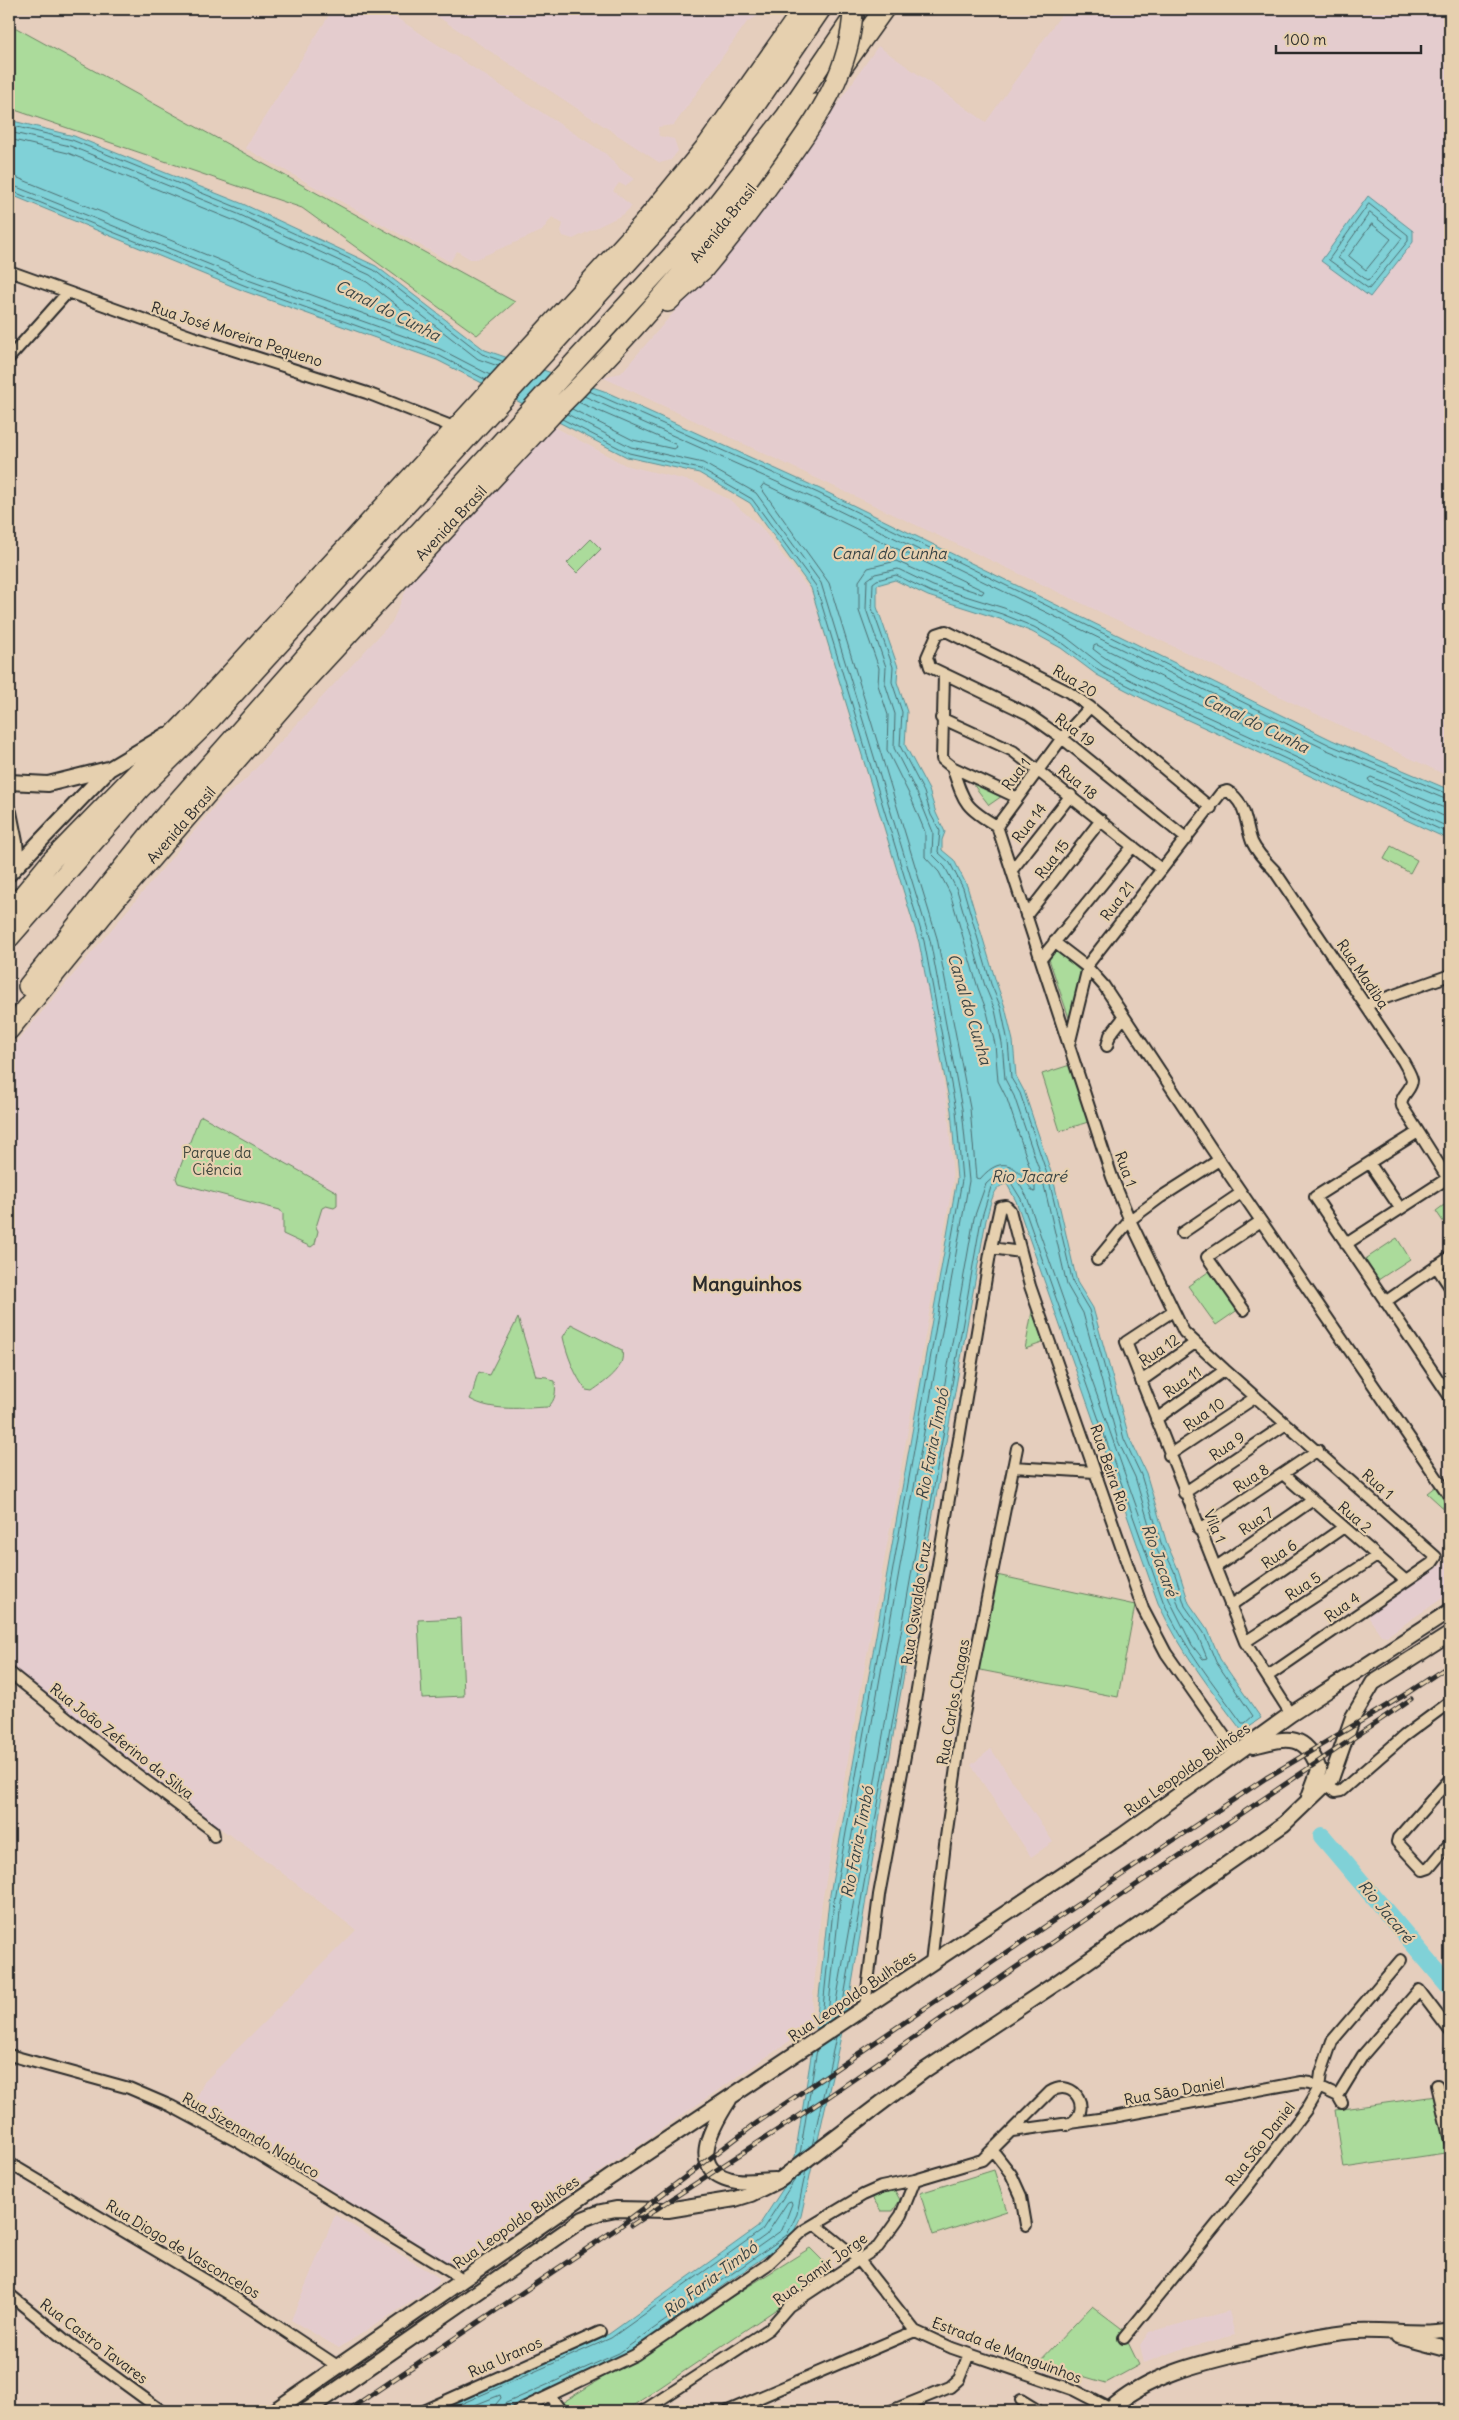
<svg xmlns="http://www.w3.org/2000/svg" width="1459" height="2420" font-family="Delius,sans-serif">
<rect width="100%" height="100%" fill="#e5cebd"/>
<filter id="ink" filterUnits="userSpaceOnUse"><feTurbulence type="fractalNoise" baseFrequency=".02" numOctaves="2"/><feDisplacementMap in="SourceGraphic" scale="10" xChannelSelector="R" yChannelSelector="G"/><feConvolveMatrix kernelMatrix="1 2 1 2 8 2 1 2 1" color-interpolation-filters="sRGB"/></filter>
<g filter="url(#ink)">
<path fill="#e4ccce" d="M333,9h50l223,145 14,15 14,10 -9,7 -6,-3 -6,8 19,15 -8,8 -51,25 -10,-3 -2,-5 2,-7 -11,-7 -10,14 -66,28h-6l-13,-8 -7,11 -205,-114z
M426,9h345l-24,13 -73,103 -16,2 1,9 15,3 4,12 -7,9 -11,3z
M1065,9h385v768l-848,-400 19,-4 144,-166 113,-161 108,76z
M553,426l72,39 69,17 36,18 30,26 51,66 110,360 27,157 5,73 -131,720 -12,125 -351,242 -266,-163 11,-24 152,-152 -92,-71 -122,-85 -133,-109v-614l212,-252 23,-18 148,-159 17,-39z
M1450,1559v34l-63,43 -6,-1 -12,-17 1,-6z
M991,1749l62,93 -22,15 -60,-92z
M335,2215l101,61 4,4 -4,6 -97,62 -48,-28z
M1229,2311l6,24 -57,15 -34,13 -4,-18 9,-13z"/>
<path fill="#abdb9b" stroke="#6b8363" d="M9,24l506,278 -38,33 -175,-127 -293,-100z
M591,539l10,10 -24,24 -10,-10z
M969,779l33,17 -13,9z
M1391,846l26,14 -7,13 -26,-14z
M1054,951l5,1 21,19c2,6 -5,37 -6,47l-3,2 -2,-2 -20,-59 1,-5z
M1070,1065l18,57 -28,9 -18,-57z
M202,1116l135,76v14l-3,2 -8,-2 -4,2 -6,19 2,4 -3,13 -4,3 -28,-13v-20l-3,-4 -102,-27 -2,-5 23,-60z
M1444,1205l6,10v17l-14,-21z
M1397,1238l13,21 -35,23 -14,-20z
M1211,1270l28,39 -23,16 -28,-39z
M1033,1306l12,36 -20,7z
M518,1318l18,58 11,1 3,3 5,1c1,10 1,19 -7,26 -24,1 -56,5 -78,-8 5,-9 4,-18 9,-27l10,3z
M571,1324l51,26c4,19 -16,31 -30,41l-6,-1c-11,-14 -19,-35 -23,-53z
M1436,1486l14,20v8l-23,-21z
M992,1574l143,31 -17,92 -143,-28z
M461,1618l3,78 -42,2 -4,-78z
M1436,2096l9,57 -101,15 -9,-58z
M994,2170l13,41 -74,24 -13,-42z
M893,2187l7,13 -7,11h-12l-9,-14z
M810,2248l23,23 -208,140h-76z
M1092,2306l29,22 18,37 -33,18 -68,-20z"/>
<path fill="#80d1d7" stroke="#5e8f92" d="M9,120l65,16 169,68 133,62 109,84 119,41 216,98 512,251 118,50v50l-295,-135 -58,-30 -36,-27 -29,-16 -32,-13 -72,-23 -33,-16 -18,5v22l21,60 -1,15 10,30 -2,33 24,45 7,23 9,19 -3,8v10l12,10 13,26 29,96 9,25 8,34 3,35 8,15 29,87 24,104 16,26 36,129 17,36 21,71 11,25 11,34 19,27 12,29 41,59 -19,13c-31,-41 -62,-81 -84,-128l-142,-402 -9,-17c-15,1 -17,24 -21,36l-91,504 -45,272 -49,220 -10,22 -170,119 -120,54h-69l177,-77 149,-107 34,-52 24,-150 13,-125 128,-721 -6,-69 -32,-168 -108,-354 -61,-85 -51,-30 -72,-16 -190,-97 -193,-69 -235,-97z
M1368,196l45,35v11l-43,55 -49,-36z"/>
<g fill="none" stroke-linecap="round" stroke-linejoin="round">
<path stroke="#4d6d70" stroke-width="1" d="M9,125l63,15 169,69 133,61 108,84 20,7
M9,132l61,14 168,68 132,61 108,84 20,7
M9,139l59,14 167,68 132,61 66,52 1,2 -3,2 -180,-65 -233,-95 -9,-2
M9,184l239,96 192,69 50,26
M9,190l237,96 192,69 48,25
M1369,204l39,31v6l-39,48 -40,-29z
M1370,213l32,25 -34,43 -30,-23z
M1372,224l19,15 -25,31 -17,-14z
M589,391l229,102 512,252 120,50
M584,396l231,103 512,251 123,51
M572,409l61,31 41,9 3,-2 -2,-3 -97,-42
M567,414l64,33 72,16 53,30 65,90 109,357 32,169 7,72 -129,720 -13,122
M562,419l67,34 71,16 52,30 64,87 108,355 32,169 6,70 -128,720 -13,127
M764,484l220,107 -2,3 -46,-15 -40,-18 -28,7 -9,13v30l20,57 -1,17 10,30 -1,35 24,48 14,34v25l14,15 11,21 28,95 9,24 8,32 3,37 9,18 28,84v9l-3,-1c-13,-24 -29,-39 -52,-12l-4,-1 -6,-70 -33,-170 -108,-355 -68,-95z
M1097,645l151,75 1,3 -4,1c-46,-22 -112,-43 -152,-75l1,-3z
M1450,808l-8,-1 -71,-30 -3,2 2,3 80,37
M841,2014l140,-794 10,-33 9,-7 10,1 11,18 142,402c20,45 50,82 79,122h3l8,-7 -37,-54 -12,-29 -19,-27 -11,-35 -12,-25 -21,-71 -17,-36 -35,-129 -16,-27 -24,-103 -29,-87 -9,-15 -3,-36 -7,-34 -10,-24 -28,-96 -13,-25 -12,-11 2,-21 -9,-16 -7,-23 -24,-46 2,-34 -10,-30 1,-15 -21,-59 1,-25 4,-3 19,-5 35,17 71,22 32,13 30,17 35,27 58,29 293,134
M833,2019l141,-801 12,-34 11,-10 10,-1 7,2 13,22 142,402 23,46 11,14 4,-1 -9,-22 -19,-29 -11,-34 -12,-25 -21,-71 -17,-36 -35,-128 -16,-28 -24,-104 -29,-85 -9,-17 -3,-36 -7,-33 -10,-24 -28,-96 -12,-23 -13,-13 1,-22 -15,-37 -24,-47 1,-34 -10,-31 1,-16 -20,-58 1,-29 8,-6 23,-5 35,17 71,22 32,13 31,17 36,28 57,29 290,133
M812,2146l24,-109
M800,2154l17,-105
M788,2202l3,-1 1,3 -10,26 -52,37h-3v-4l39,-28z
M445,2411l166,-73 151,-108 34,-52
M460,2411l40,-16 1,3 -5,6 -2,7
M501,2411l3,-7 115,-51 168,-118 10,-21 9,-44"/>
<path stroke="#80d1d7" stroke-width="18" d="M1322,1836l128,151"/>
<defs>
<path id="street" d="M9,271l184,66 174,56 89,35
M9,358l58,-65
M944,675l-2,84 10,8 64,30
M1090,707l-28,31 -65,88 115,351 16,39 56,116 41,38 211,187 -4,6 -164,113
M941,718l72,33 148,118
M952,767c12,35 12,40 45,59
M1187,839l-125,-101 -34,-24 -98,-47 -3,-10 10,-23 9,-3 6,3 115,57 23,16 121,101
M1012,870l59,-75
M1026,916l75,-96
M1054,942l34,26 16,18 107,162 239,349
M1041,959l92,-113
M1366,1005l84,-30
M1069,1045l20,-82 132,-170 6,-2c20,11 18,33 25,51 5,11 14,20 22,28l129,191c3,6 8,13 9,19 0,11 -13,15 -10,26l48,76
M1107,1046l3,-11 14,-18
M1418,1132l-103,65 135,200
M1370,1164l30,44
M1182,1233l59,-40
M1346,1244l102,-66
M991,1248l30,4
M1097,1260l33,-40 31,-23 58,-37
M1436,1266l14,21
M1385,1302l65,-45
M1244,1310l-37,-53 54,-36
M1173,1311l-47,31 119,300 46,72
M1141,1381l54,-38
M1156,1419l69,-49
M1169,1455l87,-58
M1013,1467l82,5
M1284,1475l122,106
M1184,1493l102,-69
M1199,1530l119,-80
M1216,1567l97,-67
M1230,1606l114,-79
M1245,1642l132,-86
M9,1672l125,100 79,59 1,5
M1450,1779l-52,59 -1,4 26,28 6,-2 21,-25
M1327,1785l8,7 6,-1 63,-55 46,-34
M931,1963l14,-119 18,-125 54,-271
M865,2006l14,-111 34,-182 78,-465 9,-41 6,-1 4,4 20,76 113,323 23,44 71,101
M9,2055l120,33 42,18 67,36 224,137
M1437,2085l13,56
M1342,2103l-4,-7 25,-41 56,-65 31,41
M1012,2131l101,-14 189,-35 8,1 28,13
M993,2151l18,23 10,22 5,29
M9,2163l220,131 110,73
M816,2225l43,35 56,71 37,17 122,42 37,19
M9,2294l61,50 92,67
M1124,2338l124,-152 58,-76 13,-22 2,-15 11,-32 69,-81
M550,2396l11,15
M1021,2400l18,11
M423,2411l177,-79
M517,2411l118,-56 132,-90 36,-34 60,-36 18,-8 34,-7 67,-20 68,-68c25,-16 45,21 17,33
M643,2411l126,-82 20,-23 89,-59 23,-32 14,-35
M728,2411l187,-80
M891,2411l59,-24 9,-8 10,-25"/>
<path id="secondary" d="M9,782l39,2 60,-15
M9,812l6,30 2,23
M9,874l100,-105 57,-34
M1253,1746c33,-8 53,-15 66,24l-10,27
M729,2100c-18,28 -44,73 8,81 12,2 26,-1 38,-1
M1398,2336l52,14
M274,2411l335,-233 514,-343 168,-121 159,-103
M306,2411l277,-192 18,-7 15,-3 52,1 67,-11 16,-5 30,-15 144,-109 130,-86 229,-160 47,-45 22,-62 20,-34 77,-49
M1108,2411c45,-41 107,-51 165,-65 27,-6 54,-13 82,-15 31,-2 64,5 95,-1"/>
<path id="highway" d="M842,68l42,-59
M668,302l35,-32
M9,912l42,-51 137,-141 453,-494 67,-82 95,-135
M9,938l131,-149 69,-68 459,-503 67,-83 86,-126
M28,986l133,-166 160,-181 381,-416 84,-107 68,-100
M9,1030l108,-132 187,-216 254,-274c94,-94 179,-198 257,-304"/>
</defs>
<use href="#street" stroke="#2b2b2b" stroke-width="14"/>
<use href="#secondary" stroke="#2b2b2b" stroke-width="18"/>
<use href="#highway" stroke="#2b2b2b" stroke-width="22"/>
<use href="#street" stroke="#e6d0af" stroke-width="10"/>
<use href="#secondary" stroke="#e6d0af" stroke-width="14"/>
<use href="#highway" stroke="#e6d0af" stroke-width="19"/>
<defs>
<path id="rail" d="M632,2225l196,-128 274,-189 309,-209
M347,2411l272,-184 139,-105 298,-203 210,-141 140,-84 44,-29"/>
</defs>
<use href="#rail" stroke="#2b2b2b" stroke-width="5"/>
<use href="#rail" stroke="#e6d0af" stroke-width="3" stroke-dasharray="9" stroke-linecap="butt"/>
<defs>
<path id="highway-bridge" d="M703,270c27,-32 53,-66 77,-100 36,-50 71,-97 73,-161"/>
</defs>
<use href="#highway-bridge" stroke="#2b2b2b" stroke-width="22" stroke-linecap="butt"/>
<use href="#highway-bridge" stroke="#e6d0af" stroke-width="19"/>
</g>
</g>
<g text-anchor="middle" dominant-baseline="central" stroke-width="4.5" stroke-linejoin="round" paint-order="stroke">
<g font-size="15" fill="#2b2b2b" stroke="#e6d0af">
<text transform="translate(723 223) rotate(-51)">Avenida Brasil</text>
<text transform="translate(237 334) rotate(18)">Rua José Moreira Pequeno</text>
<text transform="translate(451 523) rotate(-47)">Avenida Brasil</text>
<text transform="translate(1075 681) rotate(31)">Rua 20</text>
<text transform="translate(1075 730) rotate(37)">Rua 19</text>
<text transform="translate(1016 774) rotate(-52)">Rua 1</text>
<text transform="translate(1078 782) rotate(39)">Rua 18</text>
<text transform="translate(1029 823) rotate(-52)">Rua 14</text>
<text transform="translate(181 825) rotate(-49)">Avenida Brasil</text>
<text transform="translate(1052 859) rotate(-52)">Rua 15</text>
<text transform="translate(1117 901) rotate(-53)">Rua 21</text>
<text transform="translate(1363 974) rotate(56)">Rua Madiba</text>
<text transform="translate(1126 1169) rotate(70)">Rua 1</text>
<text transform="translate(1159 1350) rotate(-34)">Rua 12</text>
<text transform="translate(1182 1382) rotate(-35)">Rua 11</text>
<text transform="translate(1204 1414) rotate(-34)">Rua 10</text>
<text transform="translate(1227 1446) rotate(-34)">Rua 9</text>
<text transform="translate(1110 1468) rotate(71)">Rua Beira Rio</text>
<text transform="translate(1251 1478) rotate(-33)">Rua 8</text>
<text transform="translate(1378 1484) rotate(42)">Rua 1</text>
<text transform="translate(1355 1517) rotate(41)">Rua 2</text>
<text transform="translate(1256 1521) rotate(-34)">Rua 7</text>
<text transform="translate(1215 1526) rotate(67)">Vila 1</text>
<text transform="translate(1279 1554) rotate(-34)">Rua 6</text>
<text transform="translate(1303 1586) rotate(-33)">Rua 5</text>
<text transform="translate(916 1603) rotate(-81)">Rua Oswaldo Cruz</text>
<text transform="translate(1342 1607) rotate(-35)">Rua 4</text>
<text transform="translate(953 1702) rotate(-80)">Rua Carlos Chagas</text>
<text transform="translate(122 1741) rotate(38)">Rua João Zeferino da Silva</text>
<text transform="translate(1187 1769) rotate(-35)">Rua Leopoldo Bulhões</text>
<text transform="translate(852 1996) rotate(-34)">Rua Leopoldo Bulhões</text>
<text transform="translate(1174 2091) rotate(-10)">Rua Sāo Daniel</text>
<text transform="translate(251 2135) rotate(30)">Rua Sizenando Nabuco</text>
<text transform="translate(1260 2144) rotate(-52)">Rua São Daniel</text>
<text transform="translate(516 2222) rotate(-35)">Rua Leopoldo Bulhões</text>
<text transform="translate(183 2249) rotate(31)">Rua Diogo de Vasconcelos</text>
<text transform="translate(820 2269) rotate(-36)">Rua Samir Jorge</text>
<text transform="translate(94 2341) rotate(37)">Rua Castro Tavares</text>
<text transform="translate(1007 2350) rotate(21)">Estrada de Manguinhos</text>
<text transform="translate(505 2357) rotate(-24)">Rua Uranos</text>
</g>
<g font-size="15" fill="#3e453c" stroke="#e6d0af">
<text x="217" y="1152">Parque da<tspan x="217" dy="17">Ciência</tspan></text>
</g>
<g font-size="16" font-style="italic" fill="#384445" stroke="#e6d0af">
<text transform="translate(388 310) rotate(27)">Canal do Cunha</text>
<text x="889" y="553">Canal do Cunha</text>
<text transform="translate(1256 723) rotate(26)">Canal do Cunha</text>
<text transform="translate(970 1009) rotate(73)">Canal do Cunha</text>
<text x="1029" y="1176">Rio Jacaré</text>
<text transform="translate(932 1444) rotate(-79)">Rio Faria-Timbó</text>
<text transform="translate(1160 1560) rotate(70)">Rio Jacaré</text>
<text transform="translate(857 1842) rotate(-79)">Rio Faria-Timbó</text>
<text transform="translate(1386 1911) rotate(50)">Rio Jacaré</text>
<text transform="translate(710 2279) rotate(-37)">Rio Faria-Timbó</text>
</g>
<g font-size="20" font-weight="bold" fill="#2b2b2b" stroke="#e6d0af">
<text x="747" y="1283">Manguinhos</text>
</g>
</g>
<rect width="1459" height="2420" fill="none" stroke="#e6d0af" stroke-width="30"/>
<rect x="15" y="15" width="1429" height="2390" fill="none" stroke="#2b2b2b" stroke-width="2" filter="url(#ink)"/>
<path d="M1276 45v8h145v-8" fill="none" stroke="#2b2b2b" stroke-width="2.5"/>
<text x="1284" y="45" font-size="15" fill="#2b2b2b" stroke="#e6d0af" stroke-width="4" paint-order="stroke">100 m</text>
</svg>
